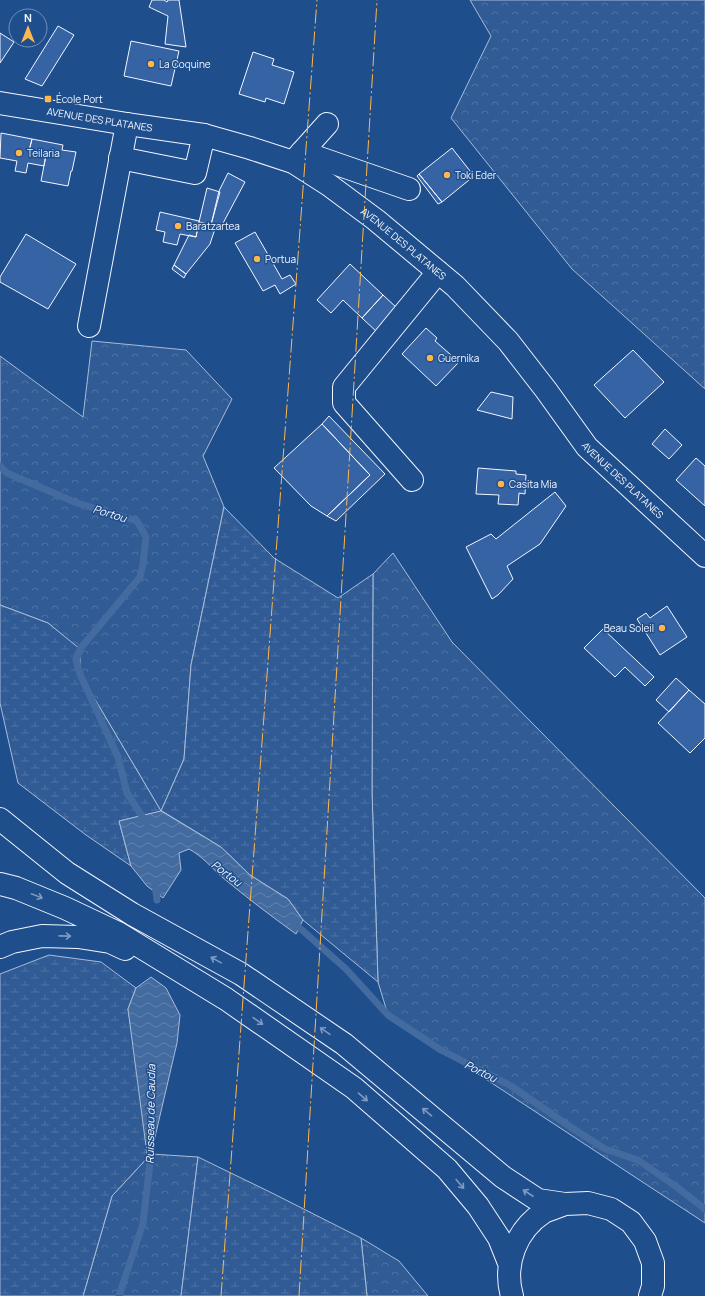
<svg xmlns="http://www.w3.org/2000/svg" width="705" height="1296" font-family="Manrope,sans-serif">
<defs>
<pattern id="forest-crowns" width="20" height="18" patternUnits="userSpaceOnUse"><rect width="20" height="18" fill="#305b95"/><path d="M2 6a3 3 0 1 1 6 0M12 15a3 3 0 1 1 6 0" fill="none" stroke="#4e73a5"/></pattern>
<pattern id="wetland-marsh" width="20" height="14" patternUnits="userSpaceOnUse"><rect width="20" height="14" fill="#305b95"/><path d="M1 5h8M5 5V1M11 12h8M15 12V8" fill="none" stroke="#4e73a5"/></pattern>
<pattern id="water-waves" width="16" height="10" patternUnits="userSpaceOnUse"><rect width="16" height="10" fill="#446ba0"/><path d="M0 5q4-4 8 0t8 0" fill="none" stroke="#5f81ae"/></pattern>
</defs>
<rect width="100%" height="100%" fill="#1f4e8c"/>
<path fill="url(#forest-crowns)" stroke="#a8bbd7" d="M470,0h235v389l-133,-120 -121,-151 40,-82z
M92,341l94,9 46,49 -29,57 21,51 -33,158 -7,94 -23,52 -81,-137 -1,-25 -31,-26 -48,-18v-249l83,61z
M393,553l59,89 253,256v325l-317,-208 -10,-33 -6,-190 1,-218z
M151,1154l47,3 -17,139h-98l29,-100z
M361,1238l38,23 29,35h-61z"/>
<path fill="url(#wetland-marsh)" stroke="#a8bbd7" d="M224,507l50,51 64,40 35,-24 -1,218 6,190 -75,-62 -15,-21 -38,-24 -29,-28 -59,-36 -43,10 12,45 -45,-31 -68,-52 -18,-80v-98l48,18 32,26v25l81,137 23,-52 7,-94z
M49,955l52,7 35,26 -8,21 23,145 -39,42 -29,100h-83v-322z
M198,1157l76,37 87,44 6,58h-186z"/>
<path fill="url(#water-waves)" stroke="#a8bbd7" d="M161,811l60,36 29,28 38,24 15,21 -7,14c-25,-18 -50,-37 -74,-57 -11,-10 -20,-21 -33,-28l-10,4 2,17 -18,28 -16,-12 -16,-20 -12,-45z
M151,977l15,11 14,27 -3,28 -26,111h-4l-19,-145 8,-21z"/>
<g fill="none" stroke-linecap="round" stroke-linejoin="round">
<path stroke="#446ba0" stroke-width="7" d="M0,466l7,7 70,30 60,18 9,16 -3,27 -3,13 -60,72 -4,11 4,14 38,83 9,36 20,31
M155,884l2,16
M293,922l53,47 42,46 53,35 70,36 61,42 33,21 33,11 40,28 27,21
M119,1296l24,-73 8,-69v-10"/>
</g>
<path fill="#3563a3" stroke="#f2f6ff" d="M152,0h12l3,2 1,-2h11l7,47 -21,-3 3,-28 -19,-9z
M58,26l16,9 -32,51 -17,-7z
M0,33l14,9 -14,21z
M131,41l48,10 -8,35 -47,-10z
M253,52l21,7 -2,6 22,7 -10,32 -18,-6 -1,4 -26,-8z
M1,133l31,6 -3,12 17,4 -2,11 -16,-3 -2,10 -11,-2 2,-10 -17,-3z
M32,139l31,6 -1,5 14,2 -4,19h-1l-3,15 -27,-5 5,-26 -17,-4z
M452,148l22,28 -32,26 -23,-28z
M228,173l17,9 -24,45 -10,-2 8,-34z
M419,174l23,28 -4,2 -21,-28z
M207,188l13,4 -9,33 -12,-3z
M160,212l39,9 -3,16 -16,-3 -3,11 -14,-3 2,-10 -9,-2z
M199,222l17,4 -6,18 -24,30 -12,-9 15,-30 7,2z
M255,232l27,47 8,-4 6,9 -16,10 -5,-9 -12,6 -28,-48z
M26,234l50,30 -28,45 -48,-27v-5z
M350,264l33,31 -21,23 -19,-18 -12,13 -14,-13z
M174,265l12,9 -2,4 -12,-9z
M383,295l15,14 -21,23 -15,-14z
M426,328l11,10 -2,3 24,21 -23,24 -34,-32z
M633,350l31,32 -39,36 -31,-33z
M491,392l22,5 -1,22 -35,-9z
M329,416l56,58 -49,47 -9,-5 43,-41 -48,-51z
M322,424l48,51 -43,41 -16,-10 -37,-38z
M665,429l17,16 -13,14 -17,-15z
M696,458l9,8v40l-29,-26z
M478,468l38,3v3l10,1 -1,19 -6,-1 -1,12 -20,-1 1,-9 -23,-1z
M555,492l11,14 -26,38 -33,22 6,13 -15,16 -6,4 -26,-52 25,-13 5,5z
M667,606l20,31 -27,18 -23,-36 9,-6 4,5z
M603,629l51,48 -9,9 -20,-19 -10,10 -31,-29z
M676,678l13,12 -20,22 -13,-12z
M689,690l16,14v34l-15,15 -32,-30z"/>
<g fill="none" stroke-linecap="round" stroke-linejoin="round">
<defs>
<g id="minor">
<path id="s1" d="M0,103l127,21 77,11 46,13 43,14 36,23 47,35 79,66 53,55 38,49 41,57 118,109"/>
<path d="M302,152l107,37"/>
<path d="M120,158l75,15 9,-38"/>
<path d="M293,162l34,-38"/>
<path d="M89,326l38,-202"/>
<path d="M412,480l-68,-77v-16l94,-115"/>
</g>
<path id="major" d="M0,819l67,54 65,41 109,60 103,70 159,133 35,23 27,4 23,-1 23,6 20,13 14,19 8,22v23l-3,10
M0,884l16,4 49,20 53,25 108,66 128,89 93,81 31,37 21,32 10,25
M0,947l12,-5 30,-6 36,1 32,5 15,7
M512,1296c-9,-32 4,-66 32,-84 6,-3 14,-5 21,-8"/>
</defs>
<use href="#minor" stroke="#f2f6ff" stroke-width="24"/>
<use href="#major" stroke="#f2f6ff" stroke-width="24"/>
<use href="#minor" stroke="#1f4e8c" stroke-width="22"/>
<use href="#major" stroke="#1f4e8c" stroke-width="22"/>
<path stroke="#ffb74d" stroke-width="1" stroke-dasharray="14 3 2 3" stroke-linecap="butt" d="M221,1296l96,-1296
M299,1296l78,-1296"/>
</g>
<defs><path id="oneway-shaft" d="M-6 0H5M1.5-3L5.5 0L1.5 3" fill="none" stroke-width="1.6" stroke-linecap="round" stroke-linejoin="round"/></defs>
<g stroke="#7e9ac0">
<use href="#oneway-shaft" transform="translate(37 896) rotate(22)"/>
<use href="#oneway-shaft" transform="translate(65 936) rotate(1)"/>
<use href="#oneway-shaft" transform="translate(216 960) rotate(-151)"/>
<use href="#oneway-shaft" transform="translate(258 1021) rotate(35)"/>
<use href="#oneway-shaft" transform="translate(325 1031) rotate(-146)"/>
<use href="#oneway-shaft" transform="translate(363 1097) rotate(41)"/>
<use href="#oneway-shaft" transform="translate(427 1112) rotate(-140)"/>
<use href="#oneway-shaft" transform="translate(460 1184) rotate(50)"/>
<use href="#oneway-shaft" transform="translate(528 1193) rotate(-147)"/>
</g>
<g fill="#ffb74d" stroke="#1f4e8c" stroke-width="1.5">
<circle cx="151" cy="64" r="4"/>
<rect x="44" y="95" width="8" height="8" rx="2"/>
<circle cx="19" cy="153" r="4"/>
<circle cx="447" cy="175" r="4"/>
<circle cx="178" cy="226" r="4"/>
<circle cx="257" cy="259" r="4"/>
<circle cx="430" cy="358" r="4"/>
<circle cx="501" cy="484" r="4"/>
<circle cx="662" cy="628" r="4"/>
</g>
<g text-anchor="middle" dominant-baseline="central" stroke-width="3" stroke-linejoin="round" paint-order="stroke">
<g font-size="10" fill="#f2f6ff" stroke="#1f4e8c" text-anchor="start">
<text x="159" y="64">La Coquine</text>
<text x="56" y="99">École Port</text>
<text x="27" y="153">Teilaria</text>
<text x="455" y="175">Toki Eder</text>
<text x="186" y="226">Baratzartea</text>
<text x="265" y="259">Portua</text>
<text x="438" y="358">Guernika</text>
<text x="509" y="484">Casita Mia</text>
<text x="654" y="628" text-anchor="end">Beau Soleil</text>
</g>
<g font-size="10" fill="#f2f6ff" stroke="#1f4e8c">
<text stroke="none"><textPath href="#s1" startOffset="101">AVENUE DES PLATANES</textPath></text>
<text stroke="none"><textPath href="#s1" startOffset="437">AVENUE DES PLATANES</textPath></text>
<text stroke="none"><textPath href="#s1" startOffset="761">AVENUE DES PLATANES</textPath></text>
</g>
<g font-size="11" font-style="italic" fill="#f2f6ff" stroke="#1f4e8c">
<text transform="translate(110 513) rotate(17)">Portou</text>
<text transform="translate(227 873) rotate(37)">Portou</text>
<text transform="translate(481 1071) rotate(27)">Portou</text>
<text transform="translate(150 1114) rotate(-89)">Ruisseau de Caudia</text>
</g>
</g>
<g transform="translate(28 28)"><circle r="19" fill="#1f4e8c" stroke="#7391ba"/>
<path d="M0-3L7 15L0 10L-7 15Z" fill="#ffb74d"/>
<text y="-6" font-size="11" font-weight="bold" text-anchor="middle" fill="#f2f6ff">N</text>
</g>
</svg>
